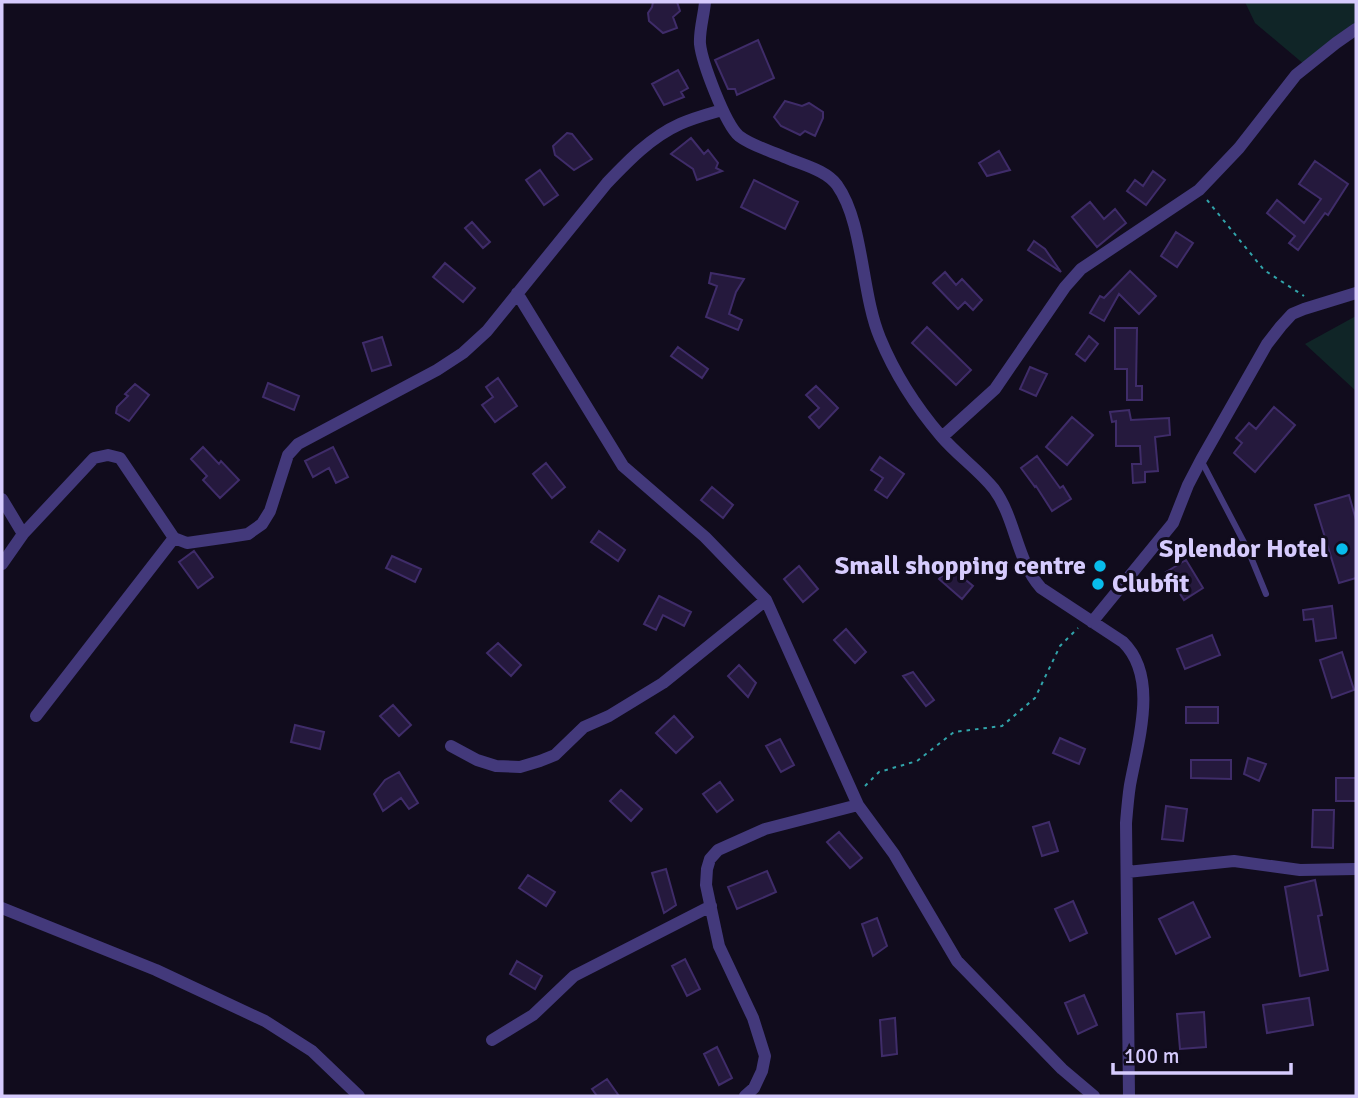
<svg xmlns="http://www.w3.org/2000/svg" width="1358" height="1098" font-family="Signika,sans-serif">
<rect width="100%" height="100%" fill="#110c1d"/>
<path fill="#102527" d="M1245,2h111v20l-51,43 -50,-42z
M1356,316v75l-51,-47z"/>
<path fill="#25193d" stroke="#3f2c69" stroke-width="2" d="M653,2h24l3,9 -7,6 4,11 -14,5 -14,-12 -1,-8 4,-6z
M758,40l16,38 -37,17 -2,-6h-7l-13,-29z
M678,70l10,18 -7,4 3,5 -20,8 -12,-21z
M785,101l17,5 7,-3 14,9v6l-8,18 -10,-5 -5,4 -19,-9 -7,-9z
M567,133l5,1 20,25 -18,11 -19,-15 -2,-9z
M691,138l13,16 4,-4 10,13 -2,5 6,3 -25,9 -4,-11 -22,-15z
M999,151l11,19 -23,6 -8,-13z
M1315,161l33,23 -20,31 -3,-2 -27,37 -9,-7 6,-7 -28,-23 10,-13 27,23 17,-24 -22,-15z
M540,170l18,25 -14,10 -18,-25z
M1153,171l12,9 -19,25 -19,-14 8,-11 8,6z
M754,180l44,22 -13,27 -44,-22z
M1090,202l14,17 11,-10 11,14 -29,24 -25,-30z
M472,222l18,20 -7,6 -18,-20z
M1176,232l17,11 -16,24 -16,-11z
M1034,241l11,8 16,23 -33,-22z
M445,263l30,25 -12,14 -30,-25z
M1130,271l26,25 -17,18 -20,-20 -15,27 -14,-8 10,-17 4,2z
M945,272l11,13 6,-6 20,21 -9,10 -8,-8 -7,7 -25,-26z
M711,273l33,6 -8,13 -7,22 13,6 -4,10 -32,-13 11,-31 -8,-3z
M927,327l44,43 -15,15 -44,-42z
M1115,328h22l-1,58h6v14h-15v-31h-12z
M1089,336l9,8 -13,17 -9,-7z
M382,337l9,28 -19,6 -9,-28z
M678,347l30,22 -6,9 -31,-22z
M1030,367l17,7 -11,22 -16,-7z
M498,378l19,28 -22,16 -13,-17 11,-8 -7,-10z
M268,383l31,13 -5,14 -31,-13z
M135,384l14,11 -20,26 -13,-8 1,-6 11,-11 -3,-2z
M816,386l22,22 -19,20 -10,-11 10,-9 -13,-13z
M1274,407l21,18 -40,47 -21,-19 8,-10 -6,-5 13,-15 7,6z
M1129,410l2,10 38,-2 1,17 -15,2 3,34 -13,1v10l-12,1 -1,-19h9l-1,-18h-24v-25l-4,1 -2,-10z
M1072,417l21,18 -26,30 -21,-18z
M203,447l16,17 2,-3 18,19 -19,18 -17,-18 4,-4 -16,-17z
M333,447l15,30 -12,6 -7,-15 -16,9 -8,-16z
M1037,456l23,32 3,-2 8,13 -19,12 -16,-25 -1,1 -14,-19z
M880,457l24,17 -17,24 -12,-8 8,-12 -12,-8z
M546,463l19,24 -13,11 -19,-24z
M712,487l21,18 -10,13 -22,-18z
M1349,495l7,25v58l-17,5 -24,-78z
M599,531l26,19 -7,11 -27,-19z
M194,551l19,26 -15,11 -19,-26z
M392,556l29,13 -6,13 -29,-14z
M1186,560l17,28 -19,12 -18,-28z
M799,566l19,23 -15,13 -19,-23z
M950,567l23,19 -11,13 -23,-20z
M659,596l32,16 -7,14 -21,-11 -7,15 -12,-6z
M1332,606l4,32 -20,3 -3,-22 -9,1 -1,-10z
M846,629l20,23 -11,11 -21,-23z
M1212,635l8,20 -35,14 -8,-20z
M498,643l23,22 -10,11 -24,-23z
M1342,652l12,38 -22,8 -12,-38z
M739,665l17,18 -8,14 -20,-21z
M913,672l21,28 -8,6 -23,-30z
M393,705l18,20 -12,11 -19,-20z
M1186,707h32v16h-32z
M674,716l19,21 -17,16 -20,-20z
M295,725l29,7 -4,17 -29,-7z
M1060,738l25,11 -6,15 -26,-11z
M780,739l14,26 -13,7 -15,-26z
M1248,758l18,6 -7,17 -15,-7z
M1191,760h40v19l-40,-1z
M399,772l19,31 -9,6 -8,-11 -18,13 -9,-17 11,-14z
M1336,778h20v23h-20z
M720,782l13,18 -16,12 -14,-18z
M621,790l21,19 -11,12 -21,-20z
M1166,806l21,3 -4,32 -21,-2z
M1313,810h21l-1,38 -21,-1z
M1049,822l9,29 -16,5 -9,-29z
M839,832l23,26 -12,10 -23,-26z
M666,869l10,36 -12,8 -12,-40z
M767,871l9,21 -39,17 -9,-22z
M528,875l27,17 -9,14 -27,-18z
M1315,880l7,35 -4,1 10,54 -28,6 -15,-89z
M1073,901l14,32 -17,8 -15,-32z
M1193,902l17,35 -34,17 -17,-35z
M877,918l10,28 -14,10 -11,-32z
M685,959l15,30 -13,7 -15,-30z
M517,961l25,15 -7,13 -25,-15z
M1084,995l13,30 -19,9 -13,-31z
M1309,998l4,27 -46,8 -4,-28z
M1204,1012l2,35 -26,2 -3,-35z
M895,1018l2,36 -15,2 -2,-36z
M717,1047l15,31 -13,7 -15,-31z
M607,1079l12,17h-22l-5,-7z"/>
<g fill="none" stroke-linecap="round" stroke-linejoin="round">
<path stroke="#31a4aa" stroke-width="2" stroke-dasharray="3.5 5" stroke-linecap="butt" d="M1207,200l57,70 40,26
M865,786l14,-14 38,-11 37,-29 48,-6 33,-28 25,-52 18,-18"/>
<path stroke="#43397b" stroke-width="6" d="M1202,462l46,88 18,44"/>
<path stroke="#43397b" stroke-width="12" d="M705,2c-1,13 -6,29 -5,42 2,18 25,80 39,92 13,10 32,15 48,22 16,7 39,12 50,27 27,38 24,108 43,153 14,34 37,70 61,98 16,19 38,34 53,53 22,30 22,71 47,99l82,54c36,35 15,99 7,143 -2,13 -3,26 -4,38l3,273
M517,293l106,173 82,71 61,63 92,205 36,49 63,107 105,108 32,27
M942,437l53,-48 70,-102 16,-18 118,-79 40,-42 57,-73 40,-32 20,-14
M2,499l21,35
M2,564l21,-30 71,-76 14,-3 12,3 54,80 13,5 42,-6 19,-3 14,-10 8,-13 18,-56 10,-11 139,-74 26,-17 24,-22 120,-148c21,-22 44,-46 73,-59 13,-6 28,-10 42,-14
M1092,622l81,-99 15,-38 13,-25 66,-116 14,-18 11,-12 12,-5 52,-16
M36,716l138,-178
M451,746l26,14 19,6 24,1 20,-6 15,-6 29,-28 25,-11 54,-33 103,-83
M1127,872l107,-11 66,9 56,-1
M2,908l154,62 109,51 47,30 47,45
M492,1040l41,-25 41,-39 137,-70
M745,1096l9,-8 8,-17 3,-15 -12,-38 -34,-72 -13,-61 1,-16 3,-10 8,-9 47,-21 93,-24"/>
</g>
<g fill="#08bceb" stroke="#110c1d" stroke-width="2.5">
<circle cx="1342" cy="549" r="7"/>
<circle cx="1100" cy="566" r="7"/>
<circle cx="1098" cy="584" r="7"/>
</g>
<g text-anchor="middle" dominant-baseline="central" stroke-width="6" stroke-linejoin="round" paint-order="stroke">
<g font-size="26" font-weight="bold" fill="#d6cbfd" stroke="#110c1d" text-anchor="end">
<text x="1328" y="549">Splendor Hotel</text>
<text x="1086" y="566">Small shopping centre</text>
<text x="1112" y="584" text-anchor="start">Clubfit</text>
</g>
</g>
<rect width="1358" height="1098" fill="none" stroke="#d6cbfd" stroke-width="7"/>
<path d="M1113 1063v10h178v-10" fill="none" stroke="#d6cbfd" stroke-width="3.5"/>
<text x="1124" y="1063" font-size="21" fill="#d6cbfd" stroke="#110c1d" stroke-width="5" paint-order="stroke">100 m</text>
</svg>
